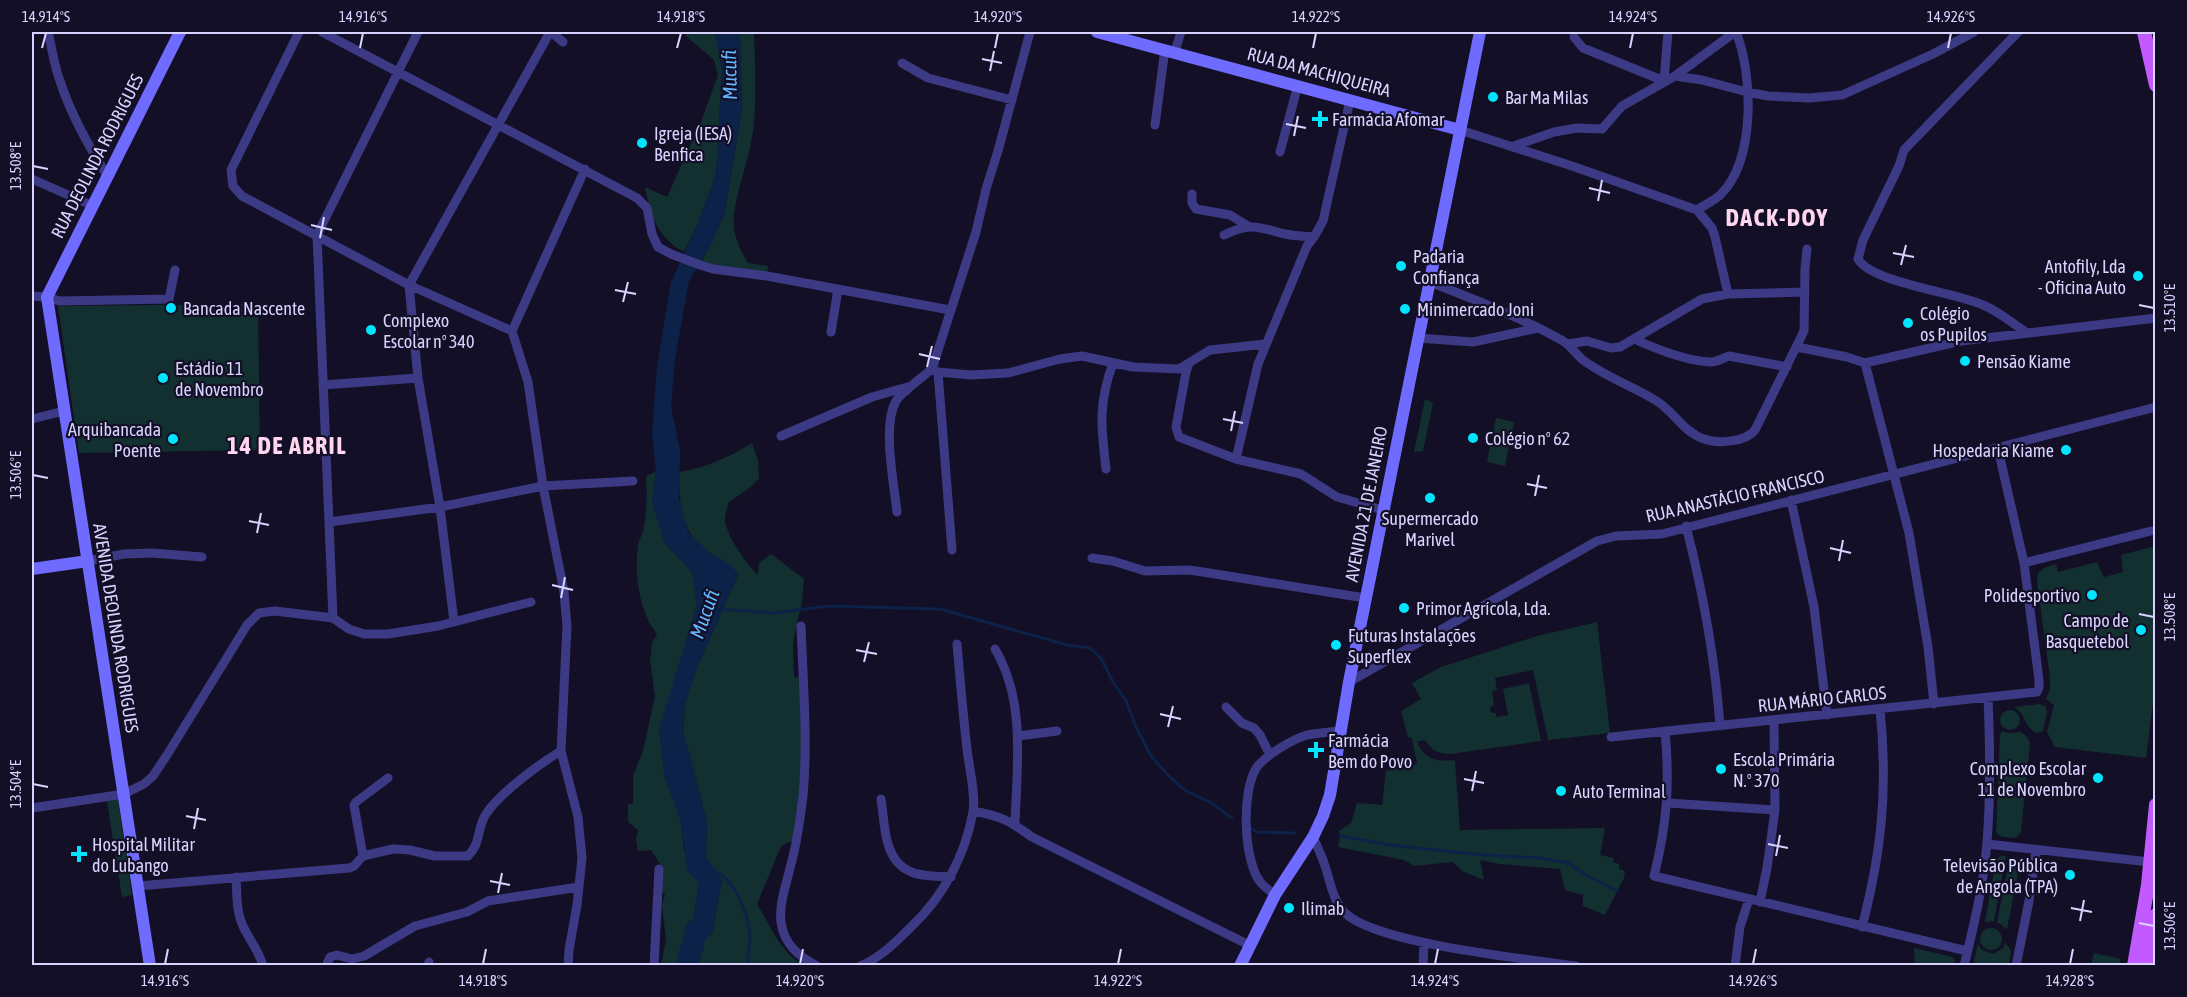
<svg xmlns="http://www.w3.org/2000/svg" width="2187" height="997" font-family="'Asap Condensed',sans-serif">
<rect width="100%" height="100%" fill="#130f26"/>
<path fill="#12302f" d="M687,32h28l7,38 -6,104 -18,50 -14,28c-26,-14 -34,-36 -39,-65l22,10 35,-78 16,-44 -4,-15 -28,-24z
M740,32h14c1,36 4,75 -3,111 -4,22 -20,65 -17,86 2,11 8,25 14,34l20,3 -1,10 -67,-11 24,-50 18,-107z
M258,304l2,146 -181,3 -21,-147z
M1425,399l8,4 -10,48 -9,1z
M1496,418l18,4 -4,19 -18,-4z
M1491,441l18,4 -4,21 -18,-4z
M752,443l6,17 1,18 -8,9 -22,15c-1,5 -5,13 -4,19 3,17 21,42 33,54l1,-12 12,-9 33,25 -2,22 -9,42 1,34 5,1 6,80 -13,83 -11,5 -24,58c13,21 24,49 46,61h-104l6,-26 7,-6 10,-53 -16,-23 1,-35 -24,-91 2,-27 13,-39 40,-90c-7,-11 -15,-13 -25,-20 -32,-20 -34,-48 -34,-83 27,-4 50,-15 73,-29z
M656,472l-4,31 13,40 27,29 5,32 -25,86 -8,85 17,46 3,30 15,32 -6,35 -17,47h-15l5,-24 -4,-36 3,-11 -5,-2 2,-25 -11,-17 -13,1 -2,-12 2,-9 -10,-8v-18h5v-28l10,-25 12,-55 -5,-35 2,-18 5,-9c-18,-22 -23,-61 -19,-89 1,-6 5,-11 6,-18 3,-16 3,-34 2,-51z
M2155,546l1,134 -10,78 -91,-11 -8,-15 7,-27 -8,-6 4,-10v-11l-13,-96 1,-9 6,-5 12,-4 2,8 39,-10 7,15 19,-5 -2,-17z
M1597,622l13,111 -62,7 -15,-70 -38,8 2,12 -5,1 2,14 -4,2 1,6h5v4l12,-2 -5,-26 26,-6 12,58 -91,13c-13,-1 -18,-3 -25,-14l-8,2c8,18 20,20 38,18l5,70 145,-2 -5,27 14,3 -1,4 6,2v5l6,2 -1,7 -19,37 -22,-9v-11l-18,-5 -5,-21 -60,-5 -20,-4 4,20 -22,-9 -9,-9 -39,4 -10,-6 -66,-13 2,-11 -1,-5 12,-8 6,-20 25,2 4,-34 31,-7 -5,-26 -4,-1 -7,-26 20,-12 -9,-16 29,-16 96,-31z
M2040,704l6,3 1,6 -4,18 -6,2c-13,-5 -11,-20 -23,-26z
M2000 720a10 10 0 1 1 20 0a10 10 0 1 1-20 0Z
M2002,731l7,2 12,-1 7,6 2,5 -9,89 -5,6 -14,-1 -6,-4 4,-98z
M118,799l14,96 -10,2 -15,-96z
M2001,856h5l-12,65 -9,1 11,-62z
M2010,857l7,1 3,4 -13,67 -10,-7z
M1980 939a11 11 0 1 1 22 0a11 11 0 1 1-22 0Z
M2005,942l6,9 -2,14h-36l5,-21 4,6 11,4 10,-6z
M1914,948l35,8 5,2 2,7h-41z
M2094,953l27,6 -2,6h-28z"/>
<path fill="#0c2248" d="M715,32h25l2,76 -18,107 -13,30 -22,36 -14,78 -4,47 9,45 -1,47 9,34 23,22 20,11 7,10 -40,90 -13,39 -2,27 24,91 -1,35 16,23 -10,53 -7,7 -6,25h-23l10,-40 7,-7 6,-35 -12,-12 -6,-49 -17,-47 -5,-46 38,-125 -5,-32 -27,-29 -13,-40 4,-31 -4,-38 5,-67 14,-85 27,-58 18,-50 6,-104z"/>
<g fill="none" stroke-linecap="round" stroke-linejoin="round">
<path stroke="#0c2248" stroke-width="3" d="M718,609l57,4 53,-7 112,3 127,36 23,3 11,10 12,24 13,19 10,26 15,29 19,21 16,14 24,11 22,16
M1249,828l9,4 36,1
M1340,836l50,9 93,10 56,3 29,5 21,14 29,14
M715,871c20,10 34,43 35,66 0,9 -3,19 -3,29"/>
<path stroke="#3d3a85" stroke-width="9" d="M48,32c4,16 6,33 12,49 11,34 29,66 48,96
M299,32l-68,138 2,16 9,10 167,89 103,46 73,-162
M322,32l315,166 10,10 5,26 6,13 13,7 29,11 13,4 54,7 183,34
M551,32l12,10
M2018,32l-114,118 -5,16 -36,74 -5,19c14,24 97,33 125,46 15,6 29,18 43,27
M1574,37l9,11 81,33 4,-49
M1175,51l6,-19
M902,63l26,15 84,22
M1675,76l60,-44
M1155,125l10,-76
M1460,130l112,36 125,44 15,18 3,9 13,57
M1514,146l40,-14 23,-4 25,1 20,-23 53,-30 27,4 45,12 21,4 41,2 33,-3 91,-41 41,-22
M1280,152l18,-67
M32,179l61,27
M1192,194v9l4,6 34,6 18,11
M1697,210c7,-5 17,-9 23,-15 36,-34 33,-121 16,-163
M1224,235c26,-13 34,-8 61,-1 9,2 20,2 29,3
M1430,282c45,18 91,35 133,59 8,5 13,13 20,19 21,16 49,26 72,40 19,11 28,32 49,39 14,5 42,3 51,-9l49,-99 1,-63 2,-19
M32,296l15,1 12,4 110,-2 6,-29
M512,331l16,51 15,104 21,106 3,34 -6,125 17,66 4,41 -5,47 -8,45 -1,16
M831,332l7,-43
M1418,338l55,4 65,-14
M1634,339c22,10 52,22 77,23 7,0 12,-4 18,-6l58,11
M1568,344l19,-3 24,7 9,-1 82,-48 26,-5 77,-2
M1797,347l50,10 18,6
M1189,363l-3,9 -10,55 3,10 57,22 65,15 36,23 46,13
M932,369l6,3 33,3 37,-2 52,-14 22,-3 51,11 46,2 31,-19 56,-6
M938,372l14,178
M323,385l95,-7
M32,419l32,-8
M781,436l91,-39 39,-11 21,-17 44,-137 10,-43 12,-38 32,-119
M1998,449l26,114 127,-32
M1236,459l22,-95 49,-118 7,-9 9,-16 27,-121
M1106,469c-5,-42 -8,-65 7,-106
M1791,500l23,107 13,108
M897,512c-3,-28 -15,-87 -1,-111 3,-5 9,-9 13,-13
M329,522l111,-15 103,-21 90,-5
M1686,526c17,66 29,132 34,200
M1092,558l21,3 32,10 43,-1 15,2 162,26
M88,561l36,-7 28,-1 50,4
M333,618l-16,-383 101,-203
M454,622l-14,-115 -22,-129 -9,-93 141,-253
M801,626c2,57 7,114 2,170 -3,24 -6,49 -13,72 -4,18 -11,35 -9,54 3,22 17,34 36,44
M995,649c31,52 22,116 20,174
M1349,682l248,-141 19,-5 46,-2 494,-127
M1934,704l-6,-57 -19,-114 -44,-170 96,-22 195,-23
M1226,707l16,16 12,5 6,7 10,20
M1665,731c5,54 2,93 -11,145l313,75
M1018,736l39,-5
M1611,737l426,-45 2,-5v-7l-15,-117
M881,799c4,24 2,60 28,72 12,6 28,5 42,6
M1668,803l107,7
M32,808l92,-14 20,-10 9,-8 14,-21 80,-130 12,-12 16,-2 58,7 16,11 15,5h24l50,-8 93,-24
M973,811c28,5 37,10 59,26l217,108
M1313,837c4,9 8,17 11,26 6,16 8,37 21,50 32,31 183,46 231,53
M1987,844l163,18
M363,856l-9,-51 2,-3 32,-24
M236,877c1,16 0,35 7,49 6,14 16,24 20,40
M138,886l211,-18 5,-2 9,-10 30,-7 17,1 25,6h33c13,-12 9,-29 18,-42 14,-21 53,-50 75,-63
M1275,895c-4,-4 -10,-7 -14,-12 -18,-22 -20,-93 -4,-116 9,-12 36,-28 50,-32 11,-2 22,-3 33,-4
M1760,902l7,-34 8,-58 -1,-90
M1862,927c20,-77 26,-138 18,-218
M326,966l4,-9 7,-2 15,4 12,-3 51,-30 52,-14 21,-11 91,-14
M428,966l1,-4
M654,966l5,-97
M860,966c19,-7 37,-25 51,-39 32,-30 54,-71 62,-115 3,-17 -4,-45 -6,-63 -4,-35 -7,-70 -10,-105
M1423,966l1,-23
M1735,966l5,-39 9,-28
M1964,966c10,-41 20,-83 23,-124 4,-48 3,-96 1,-144
M2016,966l13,-65 7,-51"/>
<path stroke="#6f6bff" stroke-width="12" d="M1097,32l363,98
M32,569l56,-8
M150,966l-103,-669 133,-265
M1240,966l35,-71 38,-58 10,-21 7,-21 19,-113 131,-650"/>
<path stroke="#c25bff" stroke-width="14" d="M2144,32l12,53
M2134,966l14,-81 8,-80
M2147,966l9,-51"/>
</g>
<path fill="none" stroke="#d9d4ff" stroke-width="2" d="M42,48l4,-15M360,48l3,-15M677,48l4,-15M995,48l3,-15M1313,48l3,-15M1630,48l3,-15M1948,48l3,-15M982,59l20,4M990,71l4,-20M1286,124l20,4M1294,136l4,-20M33,166l15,3M1589,188l21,5M1598,201l4,-21M311,225l21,5M320,238l4,-21M1893,253l21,4M1901,265l5,-20M615,290l21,4M623,302l5,-20M2139,305l15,3M919,354l21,5M927,367l5,-21M1223,419l20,4M1231,431l4,-20M33,475l15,3M1527,484l20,4M1535,496l4,-21M249,521l20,4M257,533l4,-20M1830,548l21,5M1839,561l4,-21M552,585l21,5M561,598l4,-21M2139,614l15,3M856,650l21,4M864,662l5,-20M1160,714l21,5M1168,727l5,-21M1464,779l20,4M33,784l15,3M1472,791l4,-20M186,816l20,4M194,829l4,-21M1768,844l20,4M1776,856l4,-21M490,881l20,4M498,893l4,-20M2071,908l21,4M2080,921l4,-21M2139,923l15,3M165,964l3,-15M483,964l3,-15M800,964l3,-15M1118,964l3,-15M1435,964l3,-15M1753,964l3,-15M2070,964l3,-15"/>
<g fill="#00e5ff" stroke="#130f26" stroke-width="2">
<circle cx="1493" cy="97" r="6"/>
<path d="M1317 110h6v6h6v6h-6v6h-6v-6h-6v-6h6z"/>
<circle cx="642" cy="143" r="6"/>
<circle cx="1401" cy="266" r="6"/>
<circle cx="2138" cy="276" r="6"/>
<circle cx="171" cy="308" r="6"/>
<circle cx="1405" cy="309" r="6"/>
<circle cx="1908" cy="323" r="6"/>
<circle cx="371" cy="330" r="6"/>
<circle cx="1965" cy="361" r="6"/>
<circle cx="163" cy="378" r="6"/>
<circle cx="1473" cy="438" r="6"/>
<circle cx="173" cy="439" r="6"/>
<circle cx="2066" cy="450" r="6"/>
<circle cx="1430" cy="498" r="6"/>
<circle cx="2092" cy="595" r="6"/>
<circle cx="1404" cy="608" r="6"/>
<circle cx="2141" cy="630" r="6"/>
<circle cx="1336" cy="645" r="6"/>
<path d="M1313 741h6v6h6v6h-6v6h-6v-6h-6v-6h6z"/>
<circle cx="1721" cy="769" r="6"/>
<circle cx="2098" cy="778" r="6"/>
<circle cx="1561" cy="791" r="6"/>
<path d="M76 845h6v6h6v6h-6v6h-6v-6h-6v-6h6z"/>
<circle cx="2070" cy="875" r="6"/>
<circle cx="1289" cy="908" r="6"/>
</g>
<g text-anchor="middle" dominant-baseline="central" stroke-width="4.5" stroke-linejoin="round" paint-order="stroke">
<g font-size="18" fill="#d9d4ff" stroke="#130f26">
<text transform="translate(1319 72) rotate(15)">RUA DA MACHIQUEIRA</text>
<text transform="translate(97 156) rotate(-63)">RUA DEOLINDA RODRIGUES</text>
<text transform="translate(1735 496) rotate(-13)">RUA ANASTÁCIO FRANCISCO</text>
<text transform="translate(1366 504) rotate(-79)">AVENIDA 21 DE JANEIRO</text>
<text transform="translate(116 628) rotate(81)">AVENIDA DEOLINDA RODRIGUES</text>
<text transform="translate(1822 699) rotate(-6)">RUA MÁRIO CARLOS</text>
</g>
<g font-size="18" fill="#d9d4ff" stroke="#130f26" text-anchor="start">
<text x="1505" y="97">Bar Ma Milas</text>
<text x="1332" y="119">Farmácia Afomar</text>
<text x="654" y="133">Igreja (IESA)<tspan x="654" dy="21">Benfica</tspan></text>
<text x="1413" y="256">Padaria<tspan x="1413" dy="21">Confiança</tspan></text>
<text x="2126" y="266" text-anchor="end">Antofily, Lda<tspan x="2126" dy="21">- Oficina Auto</tspan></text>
<text x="183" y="308">Bancada Nascente</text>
<text x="1417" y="309">Minimercado Joni</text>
<text x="1920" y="313">Colégio<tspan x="1920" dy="21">os Pupilos</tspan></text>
<text x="383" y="320">Complexo<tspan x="383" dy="21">Escolar nº 340</tspan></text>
<text x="1977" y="361">Pensão Kiame</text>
<text x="175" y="368">Estádio 11<tspan x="175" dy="21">de Novembro</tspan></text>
<text x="161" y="429" text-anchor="end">Arquibancada<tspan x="161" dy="21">Poente</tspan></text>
<text x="1485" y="438">Colégio nº 62</text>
<text x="2054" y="450" text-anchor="end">Hospedaria Kiame</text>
<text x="1430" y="518" text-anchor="middle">Supermercado<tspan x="1430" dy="21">Marivel</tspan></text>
<text x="2080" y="595" text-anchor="end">Polidesportivo</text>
<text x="1416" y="608">Primor Agrícola, Lda.</text>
<text x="2129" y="620" text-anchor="end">Campo de<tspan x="2129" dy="21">Basquetebol</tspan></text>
<text x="1348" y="635">Futuras Instalações<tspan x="1348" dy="21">Superflex</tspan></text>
<text x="1328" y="740">Farmácia<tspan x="1328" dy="21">Bem do Povo</tspan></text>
<text x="1733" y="759">Escola Primária<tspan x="1733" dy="21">N.º 370</tspan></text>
<text x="2086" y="768" text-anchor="end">Complexo Escolar<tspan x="2086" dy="21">11 de Novembro</tspan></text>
<text x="1573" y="791">Auto Terminal</text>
<text x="92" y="844">Hospital Militar<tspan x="92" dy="21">do Lubango</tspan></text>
<text x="2058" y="865" text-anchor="end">Televisão Pública<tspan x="2058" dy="21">de Angola (TPA)</tspan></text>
<text x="1301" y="908">Ilimab</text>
</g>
<g font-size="20" font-style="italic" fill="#62b6ff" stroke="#130f26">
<text transform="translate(729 75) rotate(-91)">Mucufi</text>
<text transform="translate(704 614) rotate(-70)">Mucufi</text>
</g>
<g font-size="24" font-weight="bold" letter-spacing="1.5" fill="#ffd6f0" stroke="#130f26">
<text x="1777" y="217">DACK-DOY</text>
<text x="287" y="445">14 DE ABRIL</text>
</g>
</g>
<rect width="2187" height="997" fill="none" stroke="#130f26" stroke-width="66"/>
<rect x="33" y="33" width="2121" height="931" fill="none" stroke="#d9d4ff" stroke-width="2"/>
<g font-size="15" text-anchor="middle" fill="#d9d4ff">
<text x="46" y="22">14.914°S</text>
<text x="363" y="22">14.916°S</text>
<text x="681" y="22">14.918°S</text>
<text x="998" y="22">14.920°S</text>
<text x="1316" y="22">14.922°S</text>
<text x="1633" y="22">14.924°S</text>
<text x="1951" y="22">14.926°S</text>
<text transform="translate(16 166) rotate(-90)" y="5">13.508°E</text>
<text transform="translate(2170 308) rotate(-90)" y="5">13.510°E</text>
<text transform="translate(16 475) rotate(-90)" y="5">13.506°E</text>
<text transform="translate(2170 617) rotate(-90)" y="5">13.508°E</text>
<text transform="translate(16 784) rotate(-90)" y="5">13.504°E</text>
<text transform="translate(2170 926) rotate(-90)" y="5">13.506°E</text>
<text x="165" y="986">14.916°S</text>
<text x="483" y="986">14.918°S</text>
<text x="800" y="986">14.920°S</text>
<text x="1118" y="986">14.922°S</text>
<text x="1435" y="986">14.924°S</text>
<text x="1753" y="986">14.926°S</text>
<text x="2070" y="986">14.928°S</text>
</g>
</svg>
